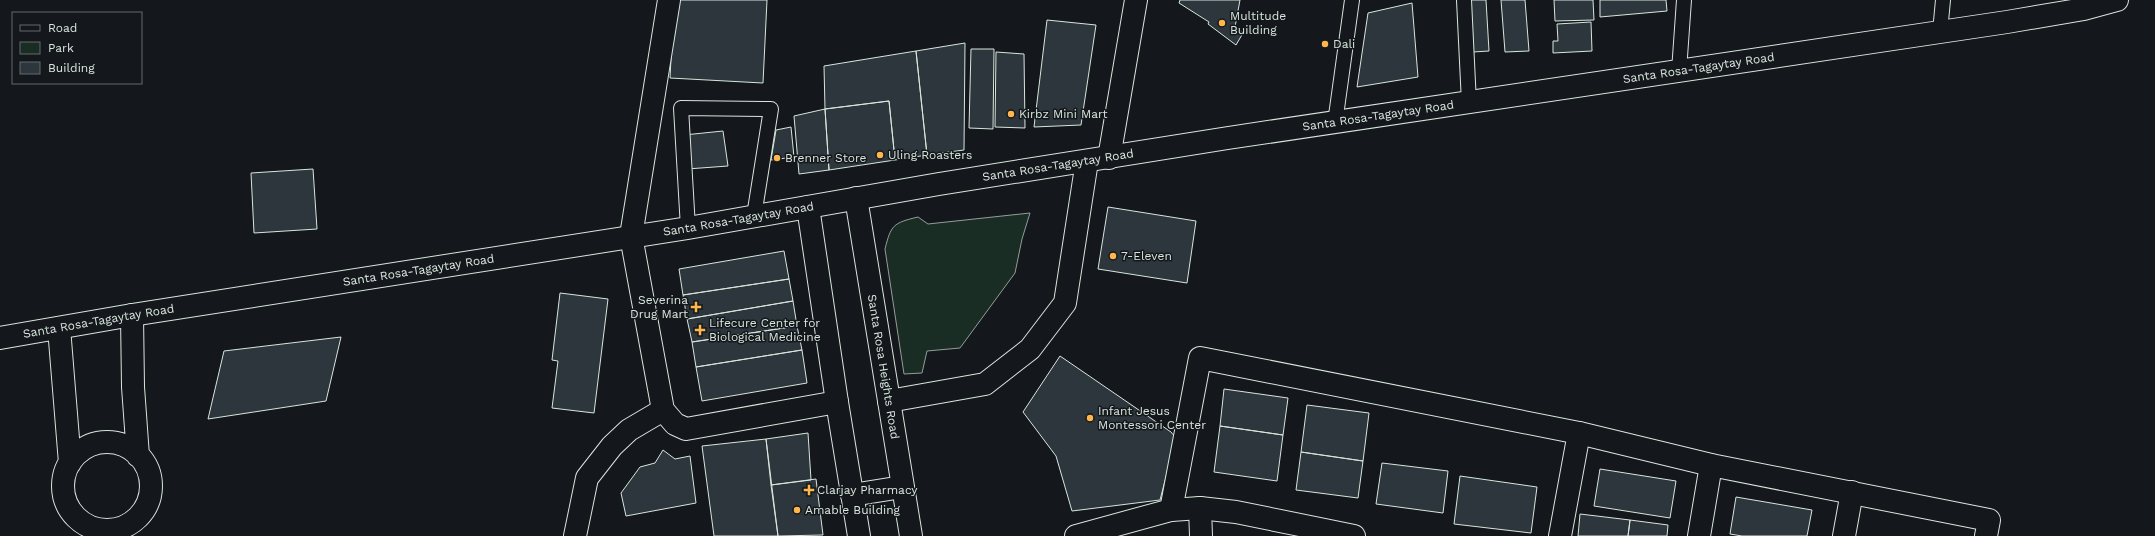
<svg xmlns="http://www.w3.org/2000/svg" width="2155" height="536" font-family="'Work Sans',sans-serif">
<rect width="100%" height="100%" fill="#14181c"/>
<path fill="#1a2d24" stroke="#939e99" d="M1030,213l-8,26 -7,34 -55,75 -33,3 -5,22 -18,1 -19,-125c6,-24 8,-26 33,-32l10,7z"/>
<path fill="#2c363c" stroke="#d8e6dc" d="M674,0h93l-4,83 -93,-5z
M1180,0h60l-5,27 8,6 -7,12 -28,-21 1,-2 -30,-19z
M1469,0h17l3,51 -16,1z
M1501,0h24l4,51 -24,1z
M1554,0h39l1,20 -39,1z
M1600,0h66l1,11 -67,6z
M1412,3l6,74 -61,10 11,-74z
M1047,20l49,5 -15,100 -47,2z
M1591,22l1,29 -39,2v-12h5l-1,-17z
M965,43l-1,107 -37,5 -11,-104z
M971,49h23l-1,80 -24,-1z
M916,51l11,104 -32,5 -6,-59 -64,8 -1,-43z
M996,52l28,2 1,74 -30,-1z
M889,101l6,59 -66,10 -4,-61z
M825,109l4,61 -30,4 -5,-58z
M791,127l3,30 -23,3 5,-30z
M723,131l5,35 -41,3 -3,-34z
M313,169l4,60 -63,4 -3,-60z
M1108,207l88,14 -9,62 -89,-14z
M784,251l5,28 -106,16 -4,-26z
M789,279l4,22 -106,18 -4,-24z
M560,293l48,6 -14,114 -42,-5 6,-47 -6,-1z
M793,301l4,25 -105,16 -5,-23z
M797,326l5,24 -106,17 -4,-25z
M341,337l-15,64 -118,18 16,-68z
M802,350l5,33 -105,18 -6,-34z
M1060,356l111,76 5,6 -16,62 -88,11 -16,-55 -33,-44z
M1224,389l64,9 -5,37 -63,-9z
M1307,405l62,8 -6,48 -62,-9z
M1220,426l63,9 -6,46 -63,-9z
M808,433l3,47 -40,5 -5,-46z
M766,439l12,97h-64l-12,-90z
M663,450l12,9 15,-3 6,47 -70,13 -5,-23 19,-26 15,-4z
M1301,452l62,9 -5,37 -62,-8z
M1382,463l66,8 -5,42 -67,-9z
M1600,469l76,12 -6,37 -76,-12z
M1460,476l77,11 -6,46 -77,-9z
M816,479l7,56 -45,1 -7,-51z
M1736,497l76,13 -5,26h-65l-12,-2z
M1580,514l50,6 -2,16h-50z
M1630,520l38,5 -1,11h-39z"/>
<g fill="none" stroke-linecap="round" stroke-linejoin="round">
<defs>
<path id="service" d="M1464,0l5,103
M1940,32l3,-32
M1679,71l5,-71
M1335,123l17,-123
M688,228l-7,-120 90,1 -17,107"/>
<g id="minor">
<path d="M669,0l-38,236 32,174 12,14 11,5 151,-27"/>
<path d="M1109,158l27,-158"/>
<path id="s1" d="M856,198l55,338"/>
<path d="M808,207l29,195 22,134"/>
<path d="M889,401l96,-17 45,-35 35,-46 22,-142"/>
<path d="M852,495l50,-8"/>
<path d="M1200,508l1,28"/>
<path d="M1171,510l29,-152 379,75 132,32 278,55 -3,16"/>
<path d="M575,536l12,-58 25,-32 17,-16 34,-20"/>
<path d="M1076,536l95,-26 29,-2 36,4 118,24"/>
<path d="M1560,536l19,-103"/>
<path d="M1699,536l12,-71"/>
<path d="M1844,536l8,-44"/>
</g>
<path id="tertiary" d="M132,315l1,72 5,69
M59,328l11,135
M63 486a44 44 0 1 1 88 0a44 44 0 1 1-88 0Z"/>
<g id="primary">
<path id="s2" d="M0,338l132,-23 556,-87 251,-44 289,-46 779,-116 77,-13 33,-9"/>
</g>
</defs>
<use href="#service" stroke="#d8e6dc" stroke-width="16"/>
<use href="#minor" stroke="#d8e6dc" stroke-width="24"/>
<use href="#tertiary" stroke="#d8e6dc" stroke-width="24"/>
<use href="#primary" stroke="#d8e6dc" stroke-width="24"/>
<use href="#service" stroke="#14181c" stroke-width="14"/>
<use href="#minor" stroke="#14181c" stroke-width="22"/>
<use href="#tertiary" stroke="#14181c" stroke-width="22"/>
<use href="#primary" stroke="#14181c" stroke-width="22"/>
</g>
<g fill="#ffb74d" stroke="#14181c" stroke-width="1.5">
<circle cx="1222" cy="23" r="4"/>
<circle cx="1325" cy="44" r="4"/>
<circle cx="1011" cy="114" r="4"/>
<circle cx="880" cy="155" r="4"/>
<circle cx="777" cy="158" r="4"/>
<circle cx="1113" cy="256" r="4"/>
<path d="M694 301h4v4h4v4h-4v4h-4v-4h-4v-4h4z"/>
<path d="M698 324h4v4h4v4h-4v4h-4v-4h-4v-4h4z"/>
<circle cx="1090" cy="418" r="4"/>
<path d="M807 484h4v4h4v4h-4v4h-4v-4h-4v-4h4z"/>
<circle cx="797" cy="510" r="4"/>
</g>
<g text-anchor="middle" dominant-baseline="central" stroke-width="3" stroke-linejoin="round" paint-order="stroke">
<g font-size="12" fill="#d8e6dc" stroke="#14181c" text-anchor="start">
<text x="1230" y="16">Multitude<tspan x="1230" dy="14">Building</tspan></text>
<text x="1333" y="44">Dali</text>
<text x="1019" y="114">Kirbz Mini Mart</text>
<text x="888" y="155">Uling Roasters</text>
<text x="785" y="158">Brenner Store</text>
<text x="1121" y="256">7-Eleven</text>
<text x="688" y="300" text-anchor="end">Severina<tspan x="688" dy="14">Drug Mart</tspan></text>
<text x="709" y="323">Lifecure Center for<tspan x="709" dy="14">Biological Medicine</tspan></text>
<text x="1098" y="411">Infant Jesus<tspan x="1098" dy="14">Montessori Center</tspan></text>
<text x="817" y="490">Clarjay Pharmacy</text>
<text x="805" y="510">Amable Building</text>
</g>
<g font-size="12" fill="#d8e6dc" stroke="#14181c">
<text stroke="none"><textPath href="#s2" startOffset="1720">Santa Rosa-Tagaytay Road</textPath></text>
<text stroke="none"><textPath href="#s2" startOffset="1396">Santa Rosa-Tagaytay Road</textPath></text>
<text stroke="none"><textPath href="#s2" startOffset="1072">Santa Rosa-Tagaytay Road</textPath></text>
<text stroke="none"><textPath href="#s2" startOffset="748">Santa Rosa-Tagaytay Road</textPath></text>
<text stroke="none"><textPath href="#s2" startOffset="424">Santa Rosa-Tagaytay Road</textPath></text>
<text stroke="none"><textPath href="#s2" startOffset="100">Santa Rosa-Tagaytay Road</textPath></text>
<text stroke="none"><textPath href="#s1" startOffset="171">Santa Rosa Heights Road</textPath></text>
</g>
</g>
<rect x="12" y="12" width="130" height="72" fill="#14181c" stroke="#626a69"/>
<rect x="20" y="25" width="20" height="6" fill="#14181c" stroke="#626a69"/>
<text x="48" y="32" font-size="12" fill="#d8e6dc">Road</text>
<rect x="20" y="42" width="20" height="12" fill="#1a2d24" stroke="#626a69"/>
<text x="48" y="52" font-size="12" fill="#d8e6dc">Park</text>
<rect x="20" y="62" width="20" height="12" fill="#2c363c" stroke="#626a69"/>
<text x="48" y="72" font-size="12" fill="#d8e6dc">Building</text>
</svg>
